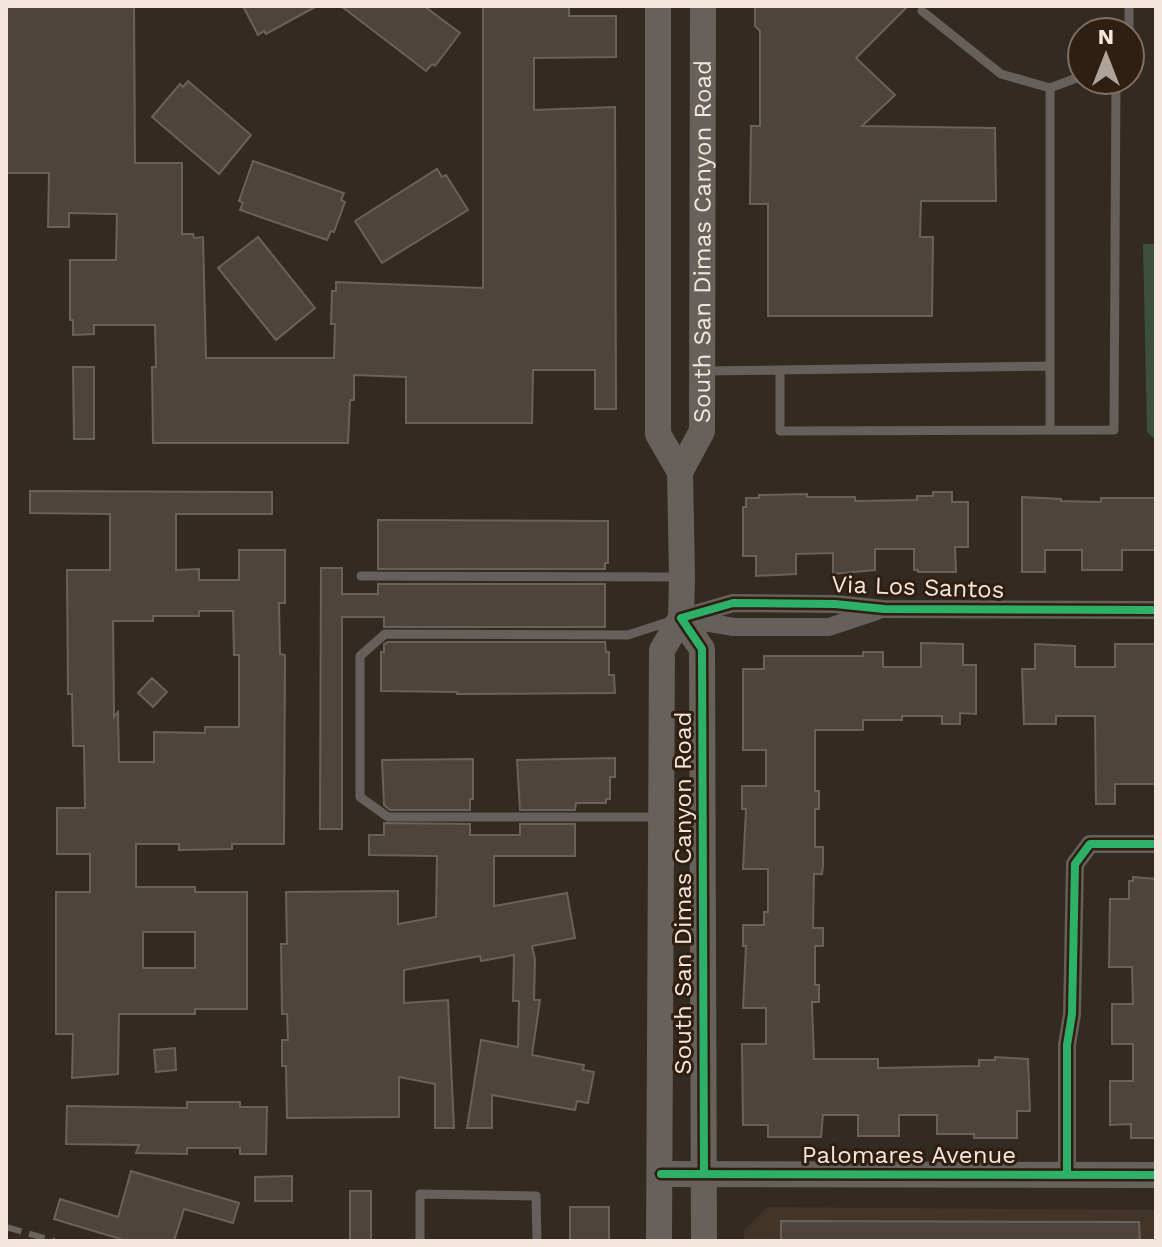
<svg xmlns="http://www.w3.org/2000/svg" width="1162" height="1247" font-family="'Work Sans',sans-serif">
<rect width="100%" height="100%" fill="#332a21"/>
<path fill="#413528" d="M767,1207l389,3v31h-412v-11z"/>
<path fill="#3d503b" d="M1143,244h13v196l-9,-8z"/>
<path fill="#4d443d" stroke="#69625a" stroke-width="2" fill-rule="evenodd" d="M6,6h128l1,157h47v71h11l1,4 9,-1 3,121h128l1,-34h-4l1,-33h4v-9l147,6v-281l86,-1v10h47v41l-82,1v52l81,-3 1,302h-21v-39h-62l-1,53h-126v-46l-52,-2v25h-4l-2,43h-195l-1,-76h4l-1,-42h-61v9l-21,1v-15h-3v-60h46l1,-46 -48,-1v14h-21l1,-54h-43z
M243,6h74l-51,28 -2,-3 -6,4z
M341,6h83l36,27 -25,33 -3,-2 -6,7z
M755,6h153l-52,52 39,37 -33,31 133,2 1,73h-75l-1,36h13l-1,79h-164v-112h-18l1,-78h9v-95l-5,-5z
M188,81l63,54 -32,39 -67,-57 28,-33 3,3z
M253,161l91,32 -3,7 4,2 -11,30 -3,-1 -4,9 -87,-30 3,-7 -4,-2z
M437,169l5,8 4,-2 22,35 -86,53 -27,-42z
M258,237l57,71 -39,32 -58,-72z
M73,367h21v72h-20z
M30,491l242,1v22h-96v56l23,-1v11h40v-30h46v53h-6l1,51 5,1 -1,189h-52v5l-53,1v-6h-43v43h59v5h52v117h-52v5h-76l-1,60 -46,4 1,-44h-17v-142h34v-38h-33v-46h28l-1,-62h-11l-1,-52h-4l-1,-124h43v-56l-80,-1zM199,611h34l1,44h5v72h-34v6l-51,-1v30h-35l-1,-50 -4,5 -1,-96h40v-5h46zM143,932h52v36h-52z
M933,492h19v10h16v45h-13l1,25h-38v-2h-4v-21h-39v21l-42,4v-21l-37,1v20l-40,2v-20h-13v-49h3v-9h13v-3l48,-1v3h48v4l62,-1v-4h16z
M1022,497l39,2v2l40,1v-4h55l-1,52h-33v20h-40v-20h-37v22h-23z
M378,520l230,1v42h-3v6h-227z
M321,568h21v26h36v-10h227v43h-221v-10h-42v212h-22z
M388,642h217l1,10h3v23h5l1,18 -158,1v-2l-76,-1v-39h3v-8z
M921,643l42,1v21h13v49l-16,-1v11h-18v-8h-40v4h-39v10h-48v61h4v18h-4v38h8v19l-1,8h-8l-1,54h10v18h-8v39h4v17h-7l2,57h64v9l101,-2v-6h16v-3l33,2 2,52h-13v27h-43v-4h-37v-19h-38v21h-41v-21h-35l-2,22h-53v-12h-25l-1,-81h24v-36h-23l3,-62h-3v-21h21v-13h4v-43h-25l3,-60h-4v-23h24v-36h-23v-81h21v-13h99v-4h20v15h38z
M1035,644l40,2v21h40v-23h41v140h-41v20h-19l-1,-88h-39v8h-32l-2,-55h13z
M152,678l15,14 -14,15 -15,-14z
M615,758v19h-5v22h-4v4h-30l-1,7h-55l-3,-50z
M473,759v40h-3v11h-80l-6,-5 -2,-45z
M384,823l86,1v11h50v-11h55v32h-81v50l73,-13 8,45 -43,8 3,13 -1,41h6l-8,55 52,10 -1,5 11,2 -6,31 -11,-2 -2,9 -83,-15v33h-25l14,-88 37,7 1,-46h-6l1,-46 -33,6 -1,-5 -76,14v33l44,-3 6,128h-19v-44l-36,-7v40l-112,1 -1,-52h-4v-26h6l-1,-26h-5l-1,-70h6l-1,-52 112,-1v33l38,-7 1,-61 -68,-1v-20h15z
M1133,877l23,2v259h-25v-14l-21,1v-44h23v-37h-21v-40h21l-1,-37h-23l1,-68h19v-18h4z
M175,1048l1,22 -20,2 -2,-22z
M187,1102h53v5h27l-1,47h-26v-6h-53v6l-51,-1 3,-8 -73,-1 1,-38 120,2z
M131,1171l108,32 -6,20 -49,-14 -10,32h-47l-73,-22 6,-20 58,18z
M292,1176v25h-37v-24z
M350,1191h21v50h-21z
M570,1207h39v34h-39z
M781,1221l358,1 1,19h-359z"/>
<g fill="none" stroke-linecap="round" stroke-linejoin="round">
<path stroke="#65605c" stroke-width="9" d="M1129,6v26
M922,11l79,63 49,14
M780,370v61l334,-1 2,-350
M706,371l344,-5
M1050,430v-342l32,-12
M361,576l317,1
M658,817h-270l-28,-20v-141l25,-22 243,1 46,-15
M420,1241v-47l116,2 1,45"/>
<path stroke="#65605c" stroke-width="18" d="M681,618l52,-15 102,1 49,5 272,1
M686,619l48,8h95l48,-16
M1067,1175v-130l5,-31 3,-150 15,-20h66"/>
<g stroke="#67615c" stroke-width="26">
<path d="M658,6v428l22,38 2,105 -1,41 -19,32 -3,591"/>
<path id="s1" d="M680,472l22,-41 1,-425"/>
<path d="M681,618l21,31 2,592"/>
<path d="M661,1174l495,1"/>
</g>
<path stroke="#6a655e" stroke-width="6" stroke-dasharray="16 8" stroke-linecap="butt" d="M6,1227l48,14"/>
<defs>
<path id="cycleway" d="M661,1174l495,1
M704,1174l-2,-525 -21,-31 52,-15 102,1 49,5 272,1
M1067,1175v-130l5,-31 3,-150 15,-20h66"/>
</defs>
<use href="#cycleway" stroke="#301f11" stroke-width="13"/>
<use href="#cycleway" stroke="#2db169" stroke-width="8"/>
</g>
<g text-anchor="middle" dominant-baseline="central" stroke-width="6" stroke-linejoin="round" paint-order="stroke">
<g font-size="24" fill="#f2e6dd" stroke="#301f11">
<text stroke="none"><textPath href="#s1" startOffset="236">South San Dimas Canyon Road</textPath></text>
<text transform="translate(918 587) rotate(2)">Via Los Santos</text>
<text transform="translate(683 893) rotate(-90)">South San Dimas Canyon Road</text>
<text x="909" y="1155">Palomares Avenue</text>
</g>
</g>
<rect width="1162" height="1247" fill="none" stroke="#f2e6dd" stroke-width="16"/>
<g transform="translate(1106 56)"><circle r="38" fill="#301f11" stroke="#7e6f63" stroke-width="2"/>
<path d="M0-6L14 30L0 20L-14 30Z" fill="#afa49b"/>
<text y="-12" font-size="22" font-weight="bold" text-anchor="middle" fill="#f2e6dd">N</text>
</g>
</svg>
